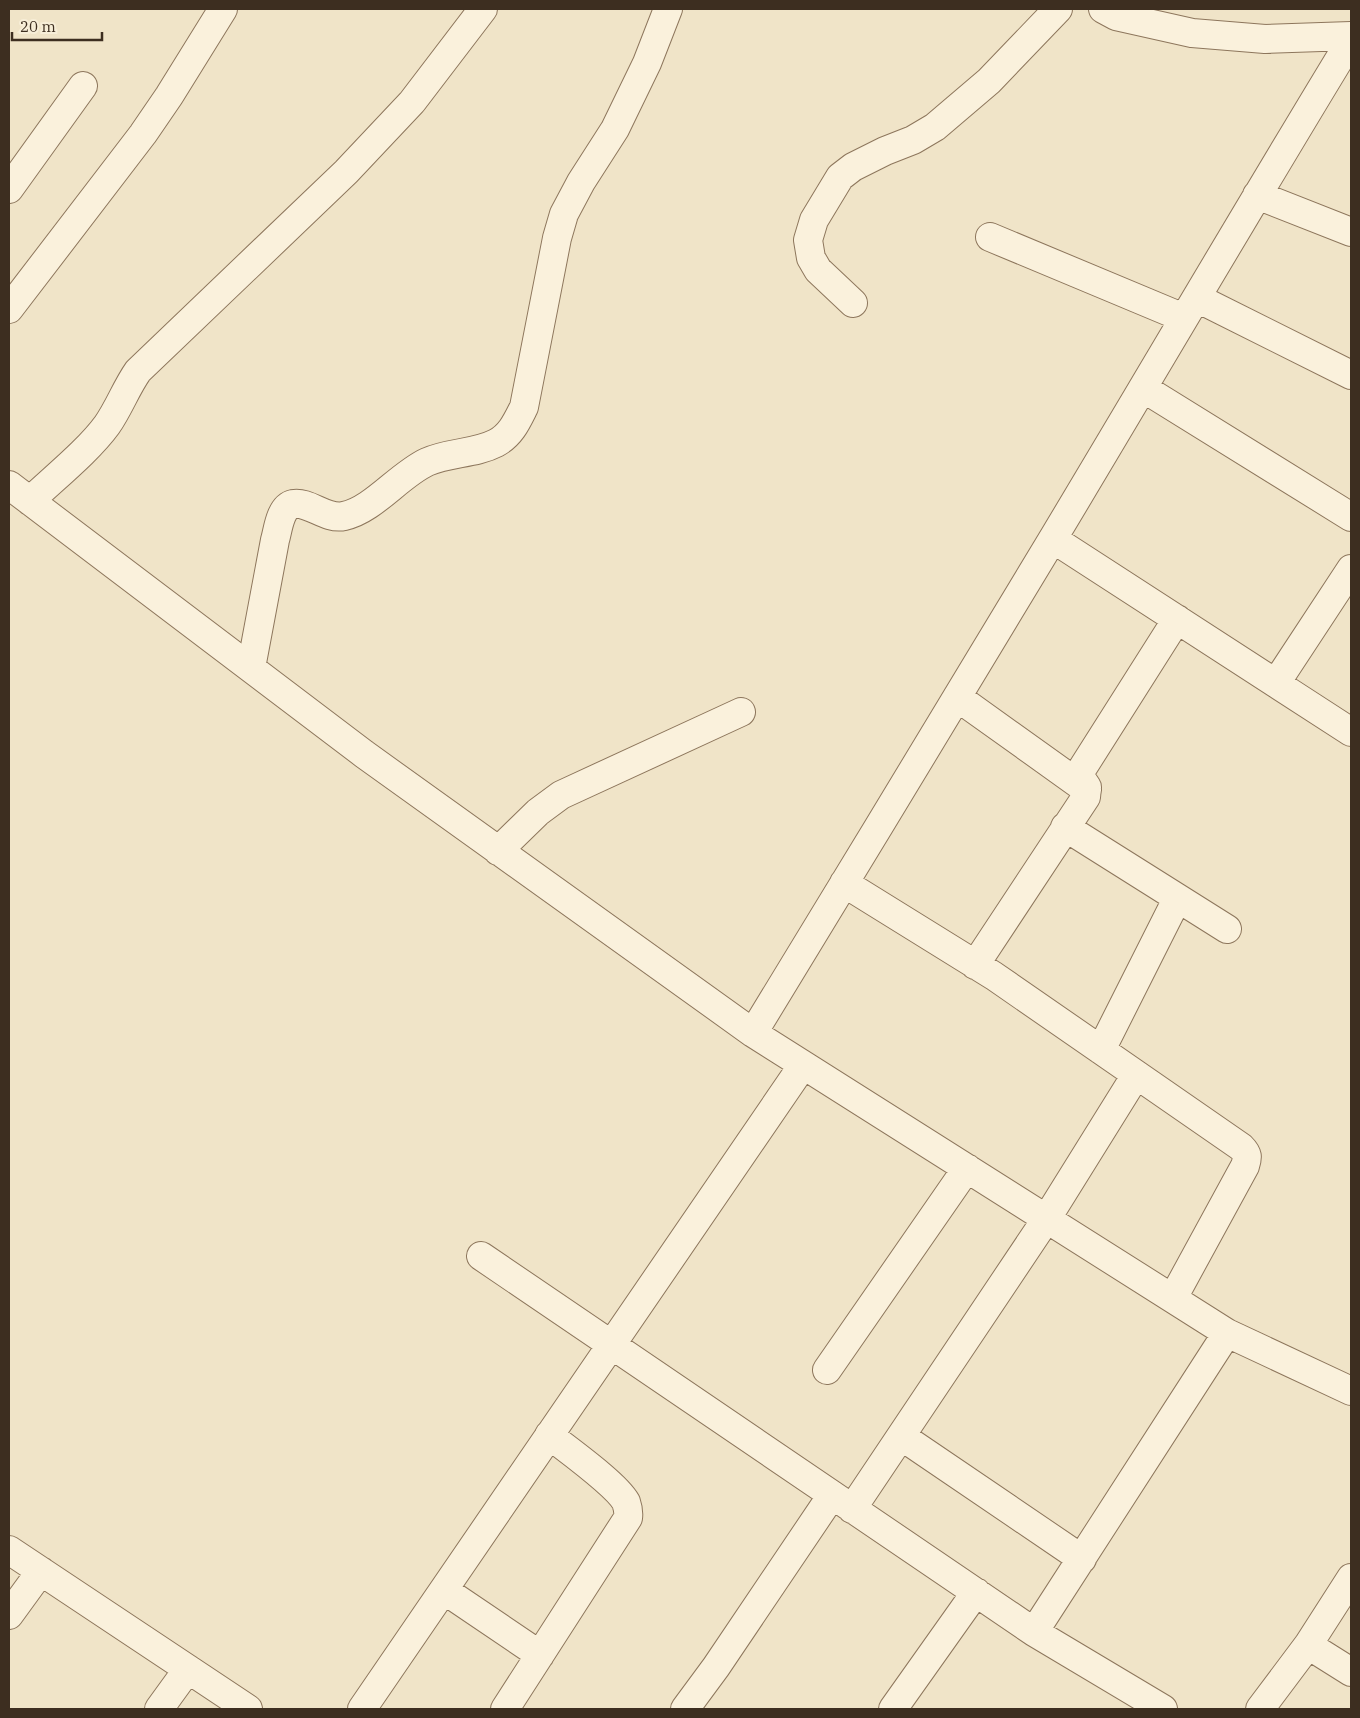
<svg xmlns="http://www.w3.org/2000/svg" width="1360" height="1718" font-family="'IBM Plex Serif',serif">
<rect width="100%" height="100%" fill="#f0e4c8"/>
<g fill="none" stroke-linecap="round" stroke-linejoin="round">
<defs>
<path id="street" d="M1103,9l13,7 76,17 73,6 86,-3
M9,189l74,-103
M1257,195l94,37
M990,237l194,81
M1197,298l154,77
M853,303l-35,-33 -7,-12 -3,-18 6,-20 26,-43 13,-10 32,-16 28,-11 22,-13 54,-46 69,-72
M9,309l134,-175 26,-38 54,-87
M1143,388l208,129
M9,485l355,269 389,279 474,300 124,58
M30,501c24,-23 58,-50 77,-76 12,-17 19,-37 31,-54l208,-199 66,-70 71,-93
M1053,539l298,193
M251,668l24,-128c3,-10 5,-33 18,-36 16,-3 33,16 51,12 29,-6 55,-41 83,-54 22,-10 48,-8 69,-19 15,-8 21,-22 28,-36l33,-169 7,-24 17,-32 34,-53 32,-66 21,-54
M1276,683l75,-114
M957,697l130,93
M1065,827l162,102
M498,851l40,-39 23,-17 180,-83
M844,883l150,93 247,171c7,7 7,10 4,19l-72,132
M975,965l111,-168 1,-10 -6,-9 -1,-6 97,-153
M753,1033c101,-166 202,-331 302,-498 99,-165 196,-331 296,-495
M1101,1050l76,-151
M481,1256l553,376 129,77
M827,1370l140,-202
M901,1436l181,123
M852,1509l195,-291 89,-143
M9,1550l239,159
M444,1590l96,65
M9,1615l32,-44
M1034,1632l193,-299
M1308,1645l43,27
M159,1709l29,-40
M362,1709l441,-644
M505,1709l123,-191c1,-6 0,-10 -2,-16 -10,-18 -58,-52 -77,-67
M685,1709l31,-42 116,-172
M893,1709l83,-117
M1260,1709l48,-64 43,-67"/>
</defs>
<use href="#street" stroke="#8d765c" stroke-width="30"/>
<use href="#street" stroke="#faf1dc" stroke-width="28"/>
</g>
<rect width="1360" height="1718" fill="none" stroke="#3d2e20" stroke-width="20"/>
<path d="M12 32v8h90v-8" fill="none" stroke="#3d2e20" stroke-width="2.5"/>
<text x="20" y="32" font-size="15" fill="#3d2e20" stroke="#f7eed8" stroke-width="4" paint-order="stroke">20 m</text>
</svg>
